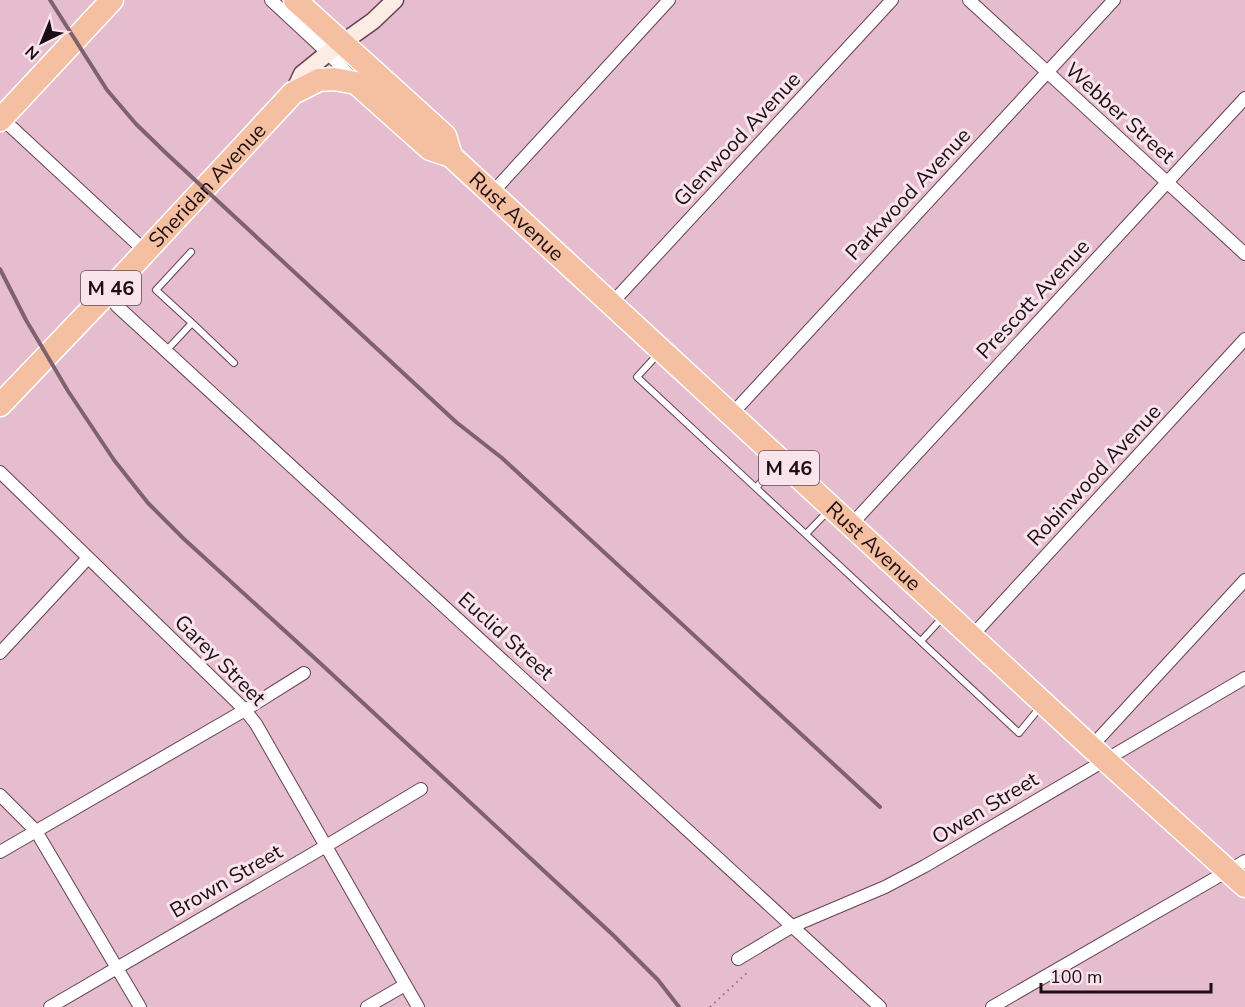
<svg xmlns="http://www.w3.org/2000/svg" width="1245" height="1007" font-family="'Nunito Sans',sans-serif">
<rect width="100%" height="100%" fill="#e6bdce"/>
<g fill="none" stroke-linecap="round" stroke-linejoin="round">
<defs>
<path id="lane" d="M191,252l-35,38 36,33
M166,351l26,-28 42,40
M658,354l-21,23 382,356 22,-27
M756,488l21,-25
M806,534l22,-23
M921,641l22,-24"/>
<path id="street" d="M271,0l57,53 28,29
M969,0l276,254
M3,116l5,8 137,127
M491,194l178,-194
M107,293l10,13 763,701
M611,304l281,-304
M731,415l383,-415
M0,472l245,238 11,14 162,283
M850,526l395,-428
M971,637l274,-298
M0,653l88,-95
M1091,747l154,-167
M0,795l36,36 104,176
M0,852l245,-142 59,-37
M738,959l55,-33 92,-39 40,-21 320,-188
M50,1007l276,-161 95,-57
M367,1007l38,-22
M992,1007l253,-146"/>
<path id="secondary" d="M293,93l9,-19 26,-21 45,-32 22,-21"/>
<g id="highway">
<path d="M295,0l150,136 6,20"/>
<path d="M0,120l112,-120"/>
<path id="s1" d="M0,405l107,-112 186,-200 26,-13 15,-1 22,4 74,66 21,7 640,591 154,139"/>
</g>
</defs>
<use href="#lane" stroke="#654251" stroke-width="8"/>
<use href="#street" stroke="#654251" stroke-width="14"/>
<use href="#secondary" stroke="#654251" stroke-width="19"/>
<use href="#highway" stroke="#fff" stroke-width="25"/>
<path stroke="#90737f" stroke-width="2" stroke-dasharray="1.5 4.5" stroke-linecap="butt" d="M710,1007l39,-36"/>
<use href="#lane" stroke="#fff" stroke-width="6"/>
<use href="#street" stroke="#fff" stroke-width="12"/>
<use href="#secondary" stroke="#fcece3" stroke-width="16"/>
<use href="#highway" stroke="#f4c0a1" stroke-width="22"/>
<path stroke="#7e636e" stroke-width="4" d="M50,0l57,90 29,34 32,31 288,267 46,36 378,349
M0,269l26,51 42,71 46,69 34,43 36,36 136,124 293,272 45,45 21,27"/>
</g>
<g text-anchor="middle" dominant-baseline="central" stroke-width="6" stroke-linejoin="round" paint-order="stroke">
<g fill="#fae4ec" stroke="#5f4e55" stroke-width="1.5">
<rect x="81" y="271" width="60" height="34" rx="4.5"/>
<rect x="759" y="451" width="60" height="34" rx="4.5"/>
</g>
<g font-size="20" font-weight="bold" fill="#1c0e14">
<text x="111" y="288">M 46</text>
<text x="789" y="468">M 46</text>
</g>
<g font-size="21" fill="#1c0e14" stroke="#fae4ec">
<text transform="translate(1120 113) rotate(42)">Webber Street</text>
<text transform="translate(737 139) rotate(-47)">Glenwood Avenue</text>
<text stroke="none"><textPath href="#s1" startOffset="302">Sheridan Avenue</textPath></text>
<text transform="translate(908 194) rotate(-47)">Parkwood Avenue</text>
<text stroke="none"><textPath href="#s1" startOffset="705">Rust Avenue</textPath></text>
<text transform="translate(1033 299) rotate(-47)">Prescott Avenue</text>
<text transform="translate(1094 475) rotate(-47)">Robinwood Avenue</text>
<text stroke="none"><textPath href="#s1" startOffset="1191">Rust Avenue</textPath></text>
<text transform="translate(506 636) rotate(42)">Euclid Street</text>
<text transform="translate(220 660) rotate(45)">Garey Street</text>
<text transform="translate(985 808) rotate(-31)">Owen Street</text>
<text transform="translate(226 881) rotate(-30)">Brown Street</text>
</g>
</g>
<g transform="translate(42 42) rotate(223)" stroke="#fae4ec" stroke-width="4.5" paint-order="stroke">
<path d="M0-4.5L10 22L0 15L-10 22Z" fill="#1c0e14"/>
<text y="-9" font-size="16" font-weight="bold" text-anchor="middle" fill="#1c0e14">N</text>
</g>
<path d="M1041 983v9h170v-9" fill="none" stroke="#1c0e14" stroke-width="3"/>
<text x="1050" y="983" font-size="18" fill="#1c0e14" stroke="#fae4ec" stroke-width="4.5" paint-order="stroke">100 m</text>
</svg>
